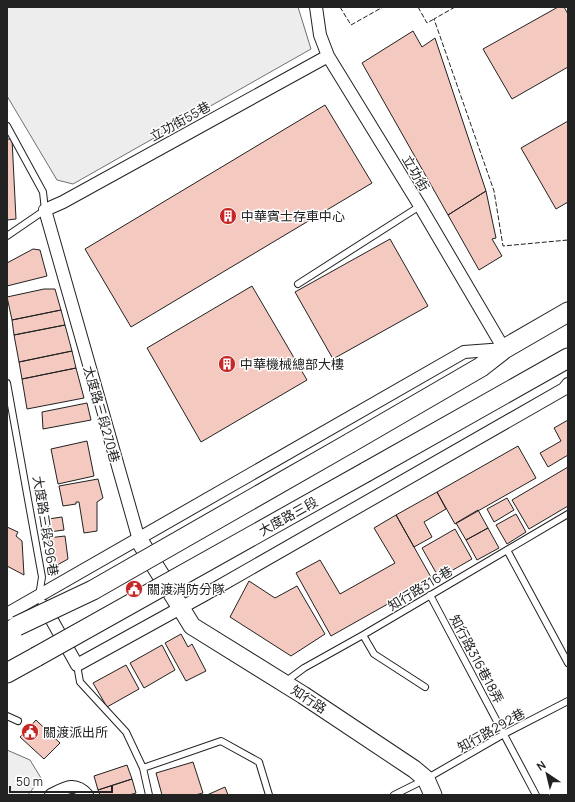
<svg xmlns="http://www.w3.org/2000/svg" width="575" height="802" font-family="Manrope,'Noto Sans TC',sans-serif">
<rect width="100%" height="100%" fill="#fff"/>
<path fill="#eee" stroke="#6f6f6f" d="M7,750l23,10 11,18 -13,17h-21z"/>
<path fill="#ededed" stroke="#6f6f6f" d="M7,7h291l13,42 -238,135 -16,-4 -50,-84z"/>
<path fill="#f3c9c0" stroke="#222" d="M558,7h6l4,7v53l-56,32 -29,-50z
M413,31l9,16 13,-9 51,153 -38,24 -86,-152z
M325,105l47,78 -241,144 -46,-78z
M568,121v81l-12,7 -35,-61z
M7,139h5l4,80 -9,1z
M486,191l10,47 -4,1 10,17 -23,14 -31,-55z
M390,239l38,67 -95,53 -38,-67z
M33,249l7,1 7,26 -40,10v-23z
M252,286l55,94 -106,62 -54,-94z
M44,289h11l6,21 -49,10 -5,-23z
M61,310l4,15 -51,10 -2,-15z
M65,325l7,26 -53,11 -5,-27z
M72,351l4,17 -54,11 -3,-17z
M76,368l8,30 -57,11 -5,-30z
M87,403l4,17 -48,9 -1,-17z
M568,420v35l-20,12 -8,-14 21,-12 -7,-13z
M87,441l7,35 -36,8 -7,-35z
M518,446l18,32 -81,46 -18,-32z
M568,467v39l-39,23 -17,-29z
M98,479l5,19 -6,4v29l-13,2 -5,-31h-3v2l-13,2 -4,-20z
M437,492l9,17 -22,13 8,15 -18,10 -18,-32z
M507,498l7,12 -20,12 -7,-13z
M478,510l10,18 -22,12 -10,-17z
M516,514l10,18 -19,12 -11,-19z
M396,515l36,64 -101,57 -35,-63 24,-13 20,34 55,-31 -21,-35z
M62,517l2,13 -15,2 -1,-13z
M7,527l11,5 -2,4 6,5 2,34 -17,-9z
M488,528l11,20 -22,12 -11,-20z
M455,529l17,30 -33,19 -17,-30z
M65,536l3,23 -16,9 -4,-30z
M249,581l26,17 22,-12 28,48 -34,22 -61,-39z
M181,634l7,13 4,-3 14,27 -20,10 -21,-38z
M162,645l13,25 -31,18 -14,-25z
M126,665l13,24 -32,18 -14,-24z
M36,720l24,23 -16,16 -24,-22z
M193,762l10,31 -8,2h-33l-6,-22z
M127,765l5,14 -34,11 -4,-14z
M132,779l4,14 -7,2h-29l-2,-5z
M225,787l3,8h-21z"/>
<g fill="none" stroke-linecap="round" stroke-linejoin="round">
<defs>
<path id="lane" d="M7,126l36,66 2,18 -38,26
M298,284l122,-78
M7,383l35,194 -3,19
M507,550l61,113
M430,595l106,200
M363,635l11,19 51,33
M77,665l3,17 46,50 17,36 6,27
M285,682l19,-14 59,-33 205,-121
M7,716l11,5
M143,768l78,-27 38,21 10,33
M394,795l32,-16 78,-45 64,-33"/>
<path id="street" d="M139,540l-94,-330 18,-8 265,-146
M44,606l33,59 127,-70 360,-206 4,-5
M7,614l457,-262 40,-3 -84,-143 -92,-150 -8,-21 -4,-28
M51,795c14,-7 24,-14 36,0"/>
<path id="secondary" d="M139,540l53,86 111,69 111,74 12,10 7,16"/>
<path id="primary" d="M350,443l131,-76 23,-18 64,-37
M366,472l202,-114
M7,673l29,-16"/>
</defs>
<use href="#lane" stroke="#222" stroke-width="8"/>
<use href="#street" stroke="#222" stroke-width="14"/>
<use href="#secondary" stroke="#222" stroke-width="19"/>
<use href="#primary" stroke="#222" stroke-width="21"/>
<use href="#lane" stroke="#fff" stroke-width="6"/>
<use href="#street" stroke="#fff" stroke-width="12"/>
<use href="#secondary" stroke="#fff" stroke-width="17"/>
<use href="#primary" stroke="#fff" stroke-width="19"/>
<defs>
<path id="primary-bridge" d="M17,626l76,-36 257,-147
M36,657l330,-185"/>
</defs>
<use href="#primary-bridge" stroke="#222" stroke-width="21" stroke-linecap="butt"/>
<use href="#primary-bridge" stroke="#fff" stroke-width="19"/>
<path stroke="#222" stroke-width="1" stroke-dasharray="5 2" stroke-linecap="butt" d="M340,7l11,18 32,-18
M418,7l9,16 7,-4
M455,7l-21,12 60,172 9,55 65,-6"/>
</g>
<defs>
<symbol id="building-disc" viewBox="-11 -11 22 22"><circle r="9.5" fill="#c62828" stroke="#fff"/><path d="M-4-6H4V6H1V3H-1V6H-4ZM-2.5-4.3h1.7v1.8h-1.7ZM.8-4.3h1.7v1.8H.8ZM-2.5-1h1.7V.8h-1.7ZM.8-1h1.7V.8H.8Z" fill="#fff"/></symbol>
<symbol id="civic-disc" viewBox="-11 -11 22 22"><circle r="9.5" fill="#c62828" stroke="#fff"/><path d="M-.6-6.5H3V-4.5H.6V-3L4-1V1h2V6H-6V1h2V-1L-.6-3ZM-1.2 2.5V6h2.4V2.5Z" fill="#fff"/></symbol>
</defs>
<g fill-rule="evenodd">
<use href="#building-disc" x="218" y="206" width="20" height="20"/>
<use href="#building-disc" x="217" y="354" width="20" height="20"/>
<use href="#civic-disc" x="124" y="579" width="20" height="20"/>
<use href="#civic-disc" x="20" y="722" width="20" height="20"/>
</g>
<g text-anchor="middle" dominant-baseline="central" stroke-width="3" stroke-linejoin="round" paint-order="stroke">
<g font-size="13" fill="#222" stroke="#fff">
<text transform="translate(180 121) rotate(-29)">立功街55巷</text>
<text transform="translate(416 173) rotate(59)">立功街</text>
<text transform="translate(102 414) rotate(74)">大度路三段270巷</text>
<text transform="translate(288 516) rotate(-29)">大度路三段</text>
<text transform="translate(46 526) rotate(81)">大度路三段296巷</text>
<text transform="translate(420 588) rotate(-31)">知行路316巷</text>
<text transform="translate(477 659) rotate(62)">知行路316巷18弄</text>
<text transform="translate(309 699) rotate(33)">知行路</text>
<text transform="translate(491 730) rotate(-29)">知行路292巷</text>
</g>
<g font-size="13" fill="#222" stroke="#fff" text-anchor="start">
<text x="241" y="216">中華賓士存車中心</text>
<text x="240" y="364">中華機械總部大樓</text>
<text x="147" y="589">關渡消防分隊</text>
<text x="43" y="732">關渡派出所</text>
</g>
</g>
<rect width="575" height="802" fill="none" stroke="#222222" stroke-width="16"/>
<g transform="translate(547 774) rotate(325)" stroke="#ffffff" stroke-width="3" paint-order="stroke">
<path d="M0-3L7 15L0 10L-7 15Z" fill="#222222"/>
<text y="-6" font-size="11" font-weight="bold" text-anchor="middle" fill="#222222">N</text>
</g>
<path d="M10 786v6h102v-6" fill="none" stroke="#222222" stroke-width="2"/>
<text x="16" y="786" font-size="12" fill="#222222" stroke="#ffffff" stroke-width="3" paint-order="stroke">50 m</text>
</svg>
